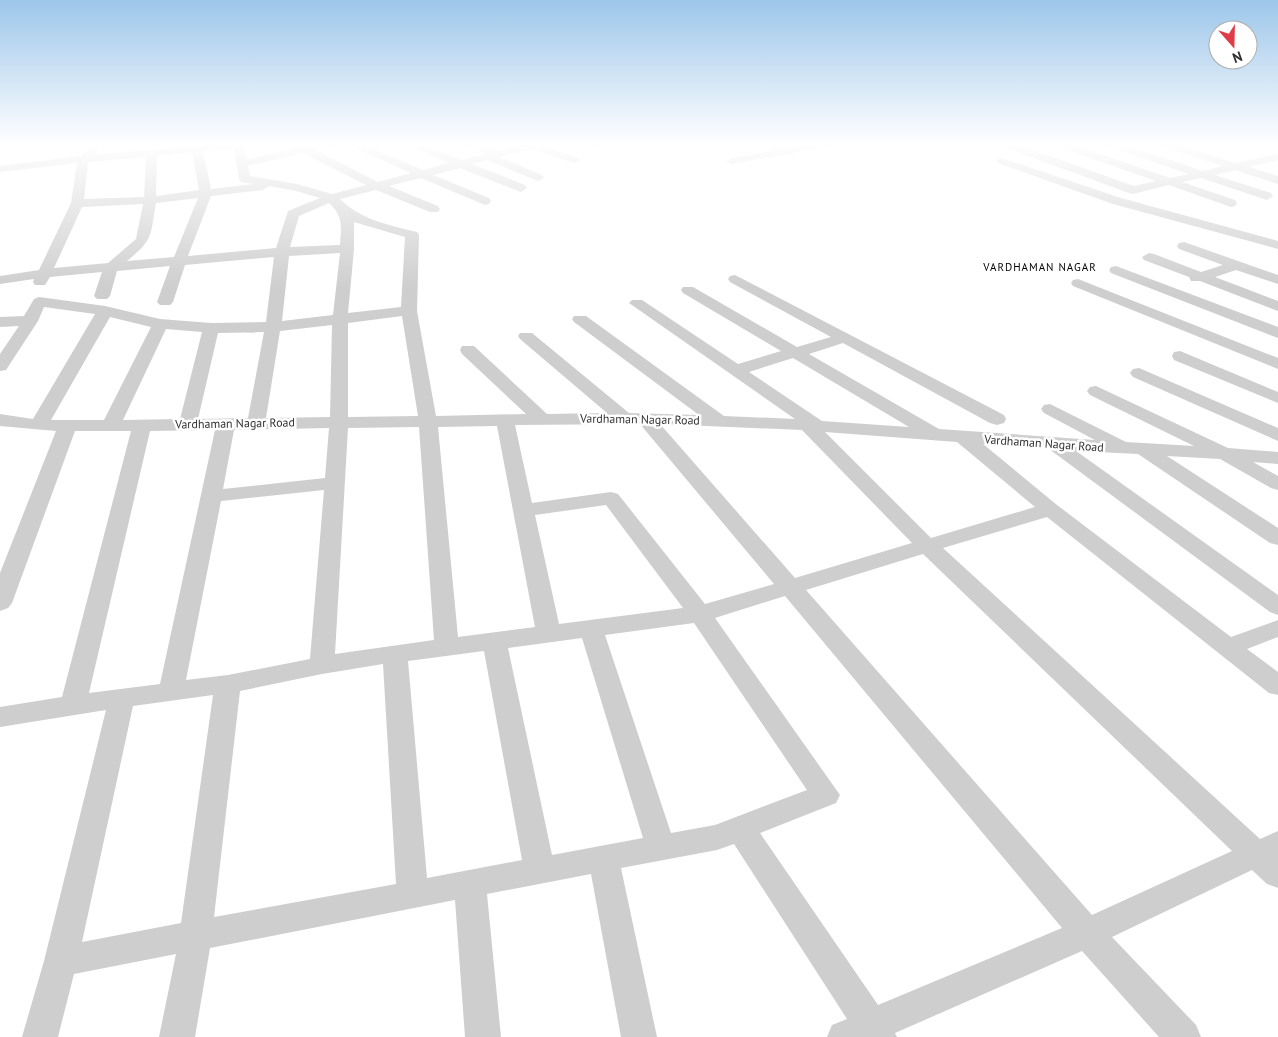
<svg xmlns="http://www.w3.org/2000/svg" width="1278" height="1037" font-family="'PT Sans',sans-serif">
<rect width="100%" height="100%" fill="#fff"/>
<g fill="none" stroke-linecap="round" stroke-linejoin="round">
<path fill="#cecece" fill-rule="evenodd" d="M222,143h21l4,16 70,-16h19l-1,2 -20,5 63,32 33,-9 -67,-30h15l64,27 26,-7 -46,-20h15l43,17 25,-6 -23,-11h15l20,8 23,-6 -1,-2h25l-2,3 35,12 2,2 -6,3 -43,-14 -32,8 43,18 2,2 -2,2 -4,2 -51,-21 -15,4 53,21 2,3 -6,4 -61,-24 -27,7 56,23 2,3 -2,3 -4,1 -64,-27 -32,8 49,20 2,3 -2,3h-8l-54,-22 -36,9c21,21 49,26 77,33l2,3 -2,76 19,105 90,-2 -64,-60 -2,-4 2,-4h12l73,68 60,-1 -87,-74 -2,-3 2,-3h12l97,80 70,2 -125,-93 -2,-3 2,-3h12l138,100 71,3 -166,-116 3,-3h10l96,64 43,-13 -98,-58 -2,-3 2,-3h10l104,60 34,-10 -101,-55 -2,-3 2,-3 5,-1 269,140 2,4 -2,4 -7,2 -7,-2 -147,-80 -34,11 130,75 156,11 -51,-27 -3,-4 3,-4 6,-1 76,38 68,4 -104,-51 -3,-4 3,-4 6,-1 132,62 50,4v12l-25,-2 25,14v14l-7,-2 -51,-29 -53,-3 111,72v17l-8,-2 -132,-89 -62,-3 202,144v20l-8,-3 -221,-163 -66,-5 74,61 174,132 47,-17v17l-31,12 31,23v23l-9,-2 -222,-176 -104,31 317,291 18,-8v57l-11,-4 -15,-14 -140,67 84,88 5,12h-42l-77,-86 -187,82 2,4h-70l5,-12 15,-6 -113,-175 -17,6 -96,18 36,169h-36l-30,-163 -104,20 14,143h-36l-10,-137 -245,48 -15,89h-36l17,-83 -102,20 -16,63h-36l22,-76 62,-251 -106,17v-20l62,-10 69,-266h-56l-63,172 -4,5 -8,3v-38l56,-142 -56,-5v-12l33,5 62,-105 -51,-7 -6,14 -32,49 -6,1v-17l19,-28 -19,1v-10l24,-1 10,-17 5,-2 66,9 55,13 51,4 55,-1 8,-65 -89,8 -12,37 -3,3h-10l-3,-3 13,-36 -53,5 -7,25 -3,3h-10l-3,-3 8,-24 -52,5 -5,8h-10l-2,-3 1,-3 -34,5v-8l39,-6 32,-67 6,-40 -77,9v-6l80,-10 13,-9 6,3 -5,5zM234,149l5,30 2,3 13,2 -43,5 -8,-38zM192,152l7,38 -43,6 1,-40zM303,153l63,32 -34,9 -35,-10 -47,-8 -2,-10zM146,157l-2,40 -60,2 4,-37zM269,186l27,5 24,7 -32,13 -12,37 -88,8 23,-60 52,-6zM198,198l-24,59 -47,4c27,-22 23,-25 29,-58zM329,203c15,14 12,24 11,42l-50,2 9,-31zM143,204l-7,35 -28,24 -54,5 28,-61zM354,222l51,15 -4,70 -53,6 6,-64zM340,253l-7,62 -51,6 7,-65zM402,316l16,100 -70,1v-94zM110,317l41,10 -47,93h-53zM332,325l-2,92 -64,1 14,-87zM166,329l36,3 -22,87 -57,1zM264,332l-16,86 -50,1 20,-86zM793,358l116,69 -87,-6 -73,-49zM640,424l134,160 -69,20 -87,-110 -7,-2 -79,11 -17,-78zM660,424l142,6 110,113 -117,35zM497,426l38,201 -77,10 -20,-210zM419,427l15,213 -99,14 13,-226zM329,428l-4,50 -102,11 11,-59zM215,430l-55,254 -71,9 61,-262zM825,432l132,10 78,65 -104,31zM324,490l-14,169 -82,16 -42,5 35,-179zM606,505l77,103 -124,16 -24,-109zM923,554l309,297 -140,64 -286,-325zM785,596l277,332 -184,77 -118,-172 76,-30 4,-8 -125,-177zM694,623l113,167 -92,35 -44,8 -66,-198zM582,638l61,200 -91,17 -44,-207zM484,651l38,209 -95,18 -19,-217zM383,664l13,220 -182,33 26,-226 82,-17zM213,695l-32,228 -99,19 51,-236z
M587,143h15l1,2 -5,3z
M812,143h23l-5,3 -98,18 -6,-3 6,-3z
M997,143h16l121,43 22,-5 -103,-36 -1,-2h16l102,35 19,-4 -85,-29 -1,-2h16l84,28 20,-5 -65,-21 -1,-2h16l63,20 42,-9v6l-29,7 29,9v8l-43,-14 -20,5 56,18 2,3 -6,4 -66,-22 -19,4 53,18 2,3 -2,3 -4,1 -62,-22 -36,9 -4,-1 -131,-48z
M1002,158l119,40 157,43v8l-165,-45 -115,-41 -2,-2 2,-2z
M1184,242l94,33v9l-42,-14 -21,7 63,24v10l-78,-30h-9l-2,-4 -45,-17 -2,-3 7,-4 5,1 47,18 22,-7 -44,-16 -2,-3 2,-3z
M1116,266l162,61v11l-167,-65 -2,-3 2,-3z
M1078,279l200,79v11l-205,-83 -2,-3 2,-3z
M1180,351l98,41v11l-104,-43 -2,-4 2,-4z
M1139,368l139,60v13l-145,-64 -3,-4 3,-4z"/>
</g>
<linearGradient id="sky" x2="0" y2="1"><stop stop-color="#9dc6ea"/><stop offset="0.5" stop-color="#fff"/><stop offset="1" stop-color="#fff" stop-opacity="0"/></linearGradient>
<rect width="1278" height="288" fill="url(#sky)"/>
<g text-anchor="middle" dominant-baseline="central" stroke-width="5" stroke-linejoin="round" paint-order="stroke">
<g font-size="11" letter-spacing="1" fill="#000" stroke="#fff">
<text x="1040" y="267">VARDHAMAN NAGAR</text>
</g>
<g font-size="12" fill="#313131" stroke="#fff">
<text transform="translate(640 419) rotate(1)">Vardhaman Nagar Road</text>
<text transform="translate(235 423) rotate(-1)">Vardhaman Nagar Road</text>
<text transform="translate(1044 443) rotate(4)">Vardhaman Nagar Road</text>
</g>
</g>
<g transform="translate(1233 45) rotate(160)"><circle r="24" fill="#ffffff" stroke="#adadad"/>
<path d="M0-4L9 19L0 12L-9 19Z" fill="#df3c48"/>
<text y="-8" font-size="14" font-weight="bold" text-anchor="middle" fill="#313131">N</text>
</g>
</svg>
